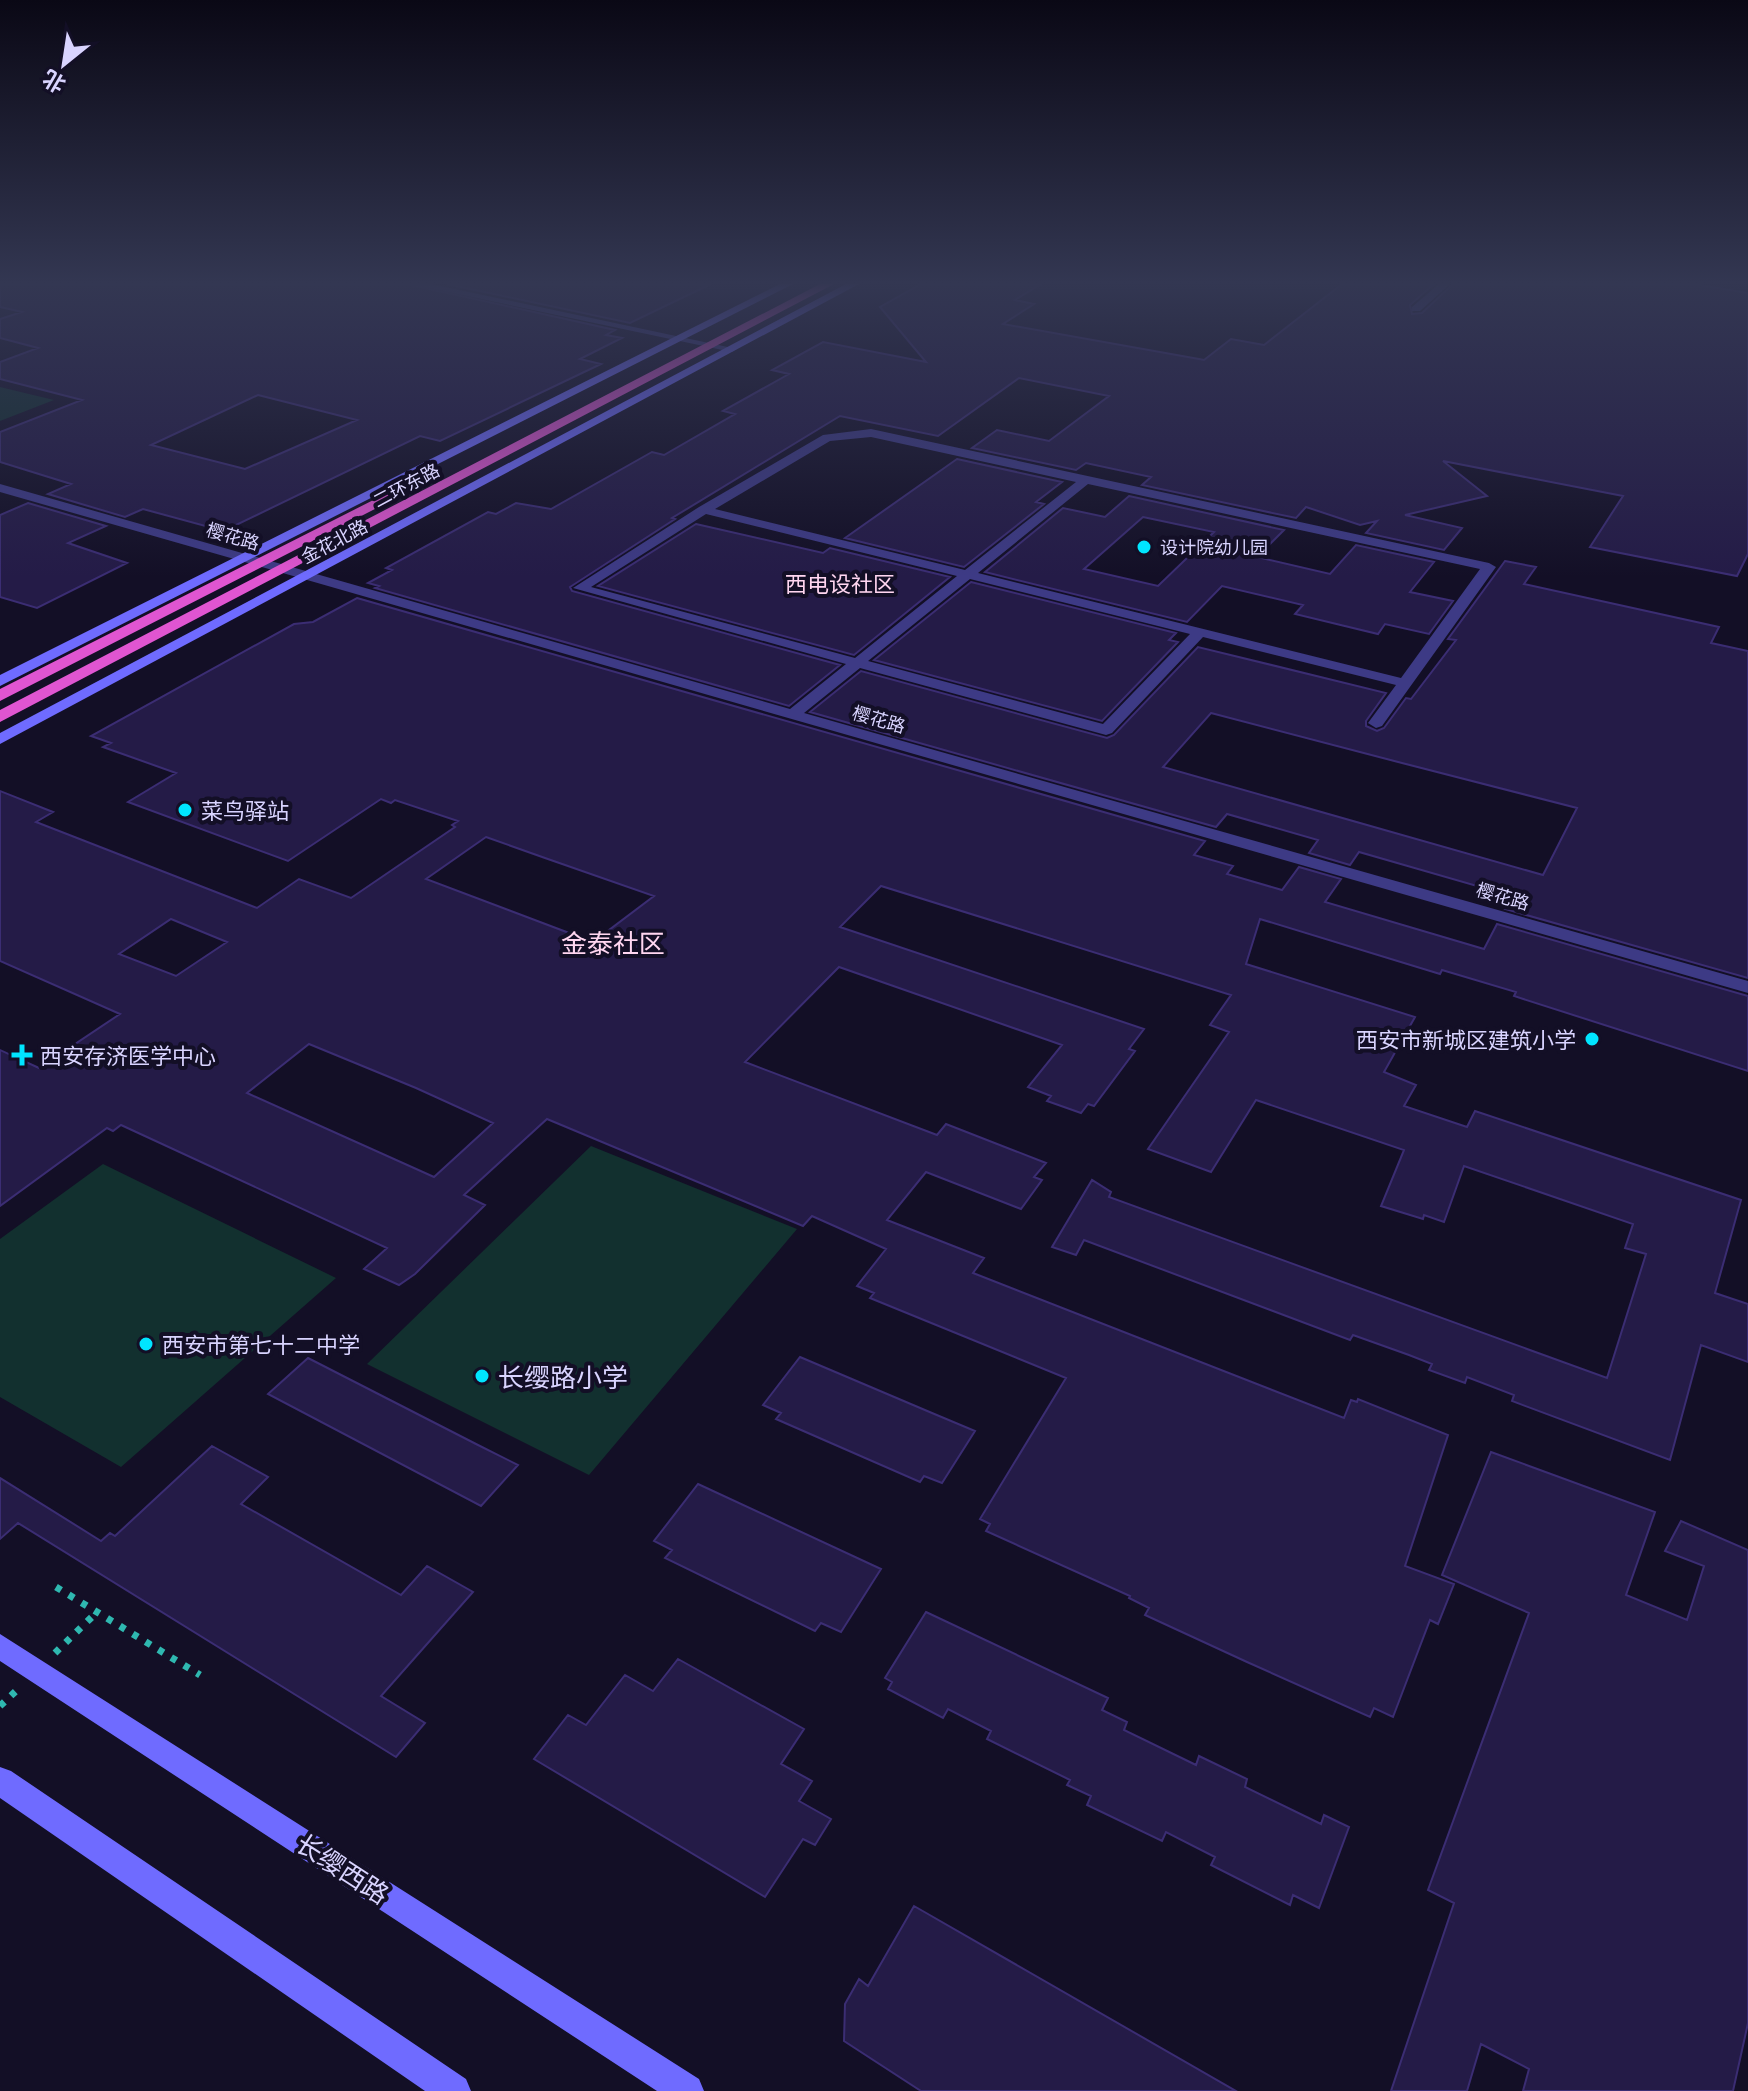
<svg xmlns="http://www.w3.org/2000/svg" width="1748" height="2091" font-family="Barlow,'Noto Sans SC',sans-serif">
<rect width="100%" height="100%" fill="#130f26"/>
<path fill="#12302f" d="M0,387l54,13 -54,21z
M591,1146l206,83 -208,246 -222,-111z
M103,1164l233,114 -215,189 -121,-70v-158z"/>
<path fill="#241b47" stroke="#3b2d73" stroke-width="2" fill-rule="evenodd" d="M0,284h407l208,46 -9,5 16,3 -42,21 21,5 -161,77 -20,-5 -188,91 -14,-4 -9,4 -66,-18 -18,8 -77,-23 23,-10 -71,-22v-30l82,-32 -82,-21v-17l38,-14 -38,-10v-19l22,-7 -22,-5zM258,395l99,25 -112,49 -94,-24z
M447,284h264l-81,39z
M921,284h120l-26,16 19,4 -31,20 196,35 5,1 27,-21 33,6 78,-61h92l-24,21 2,9 10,-1 31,-29h240l55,9v261l-11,22 -147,-29 33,-51 -180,-35 44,35 -82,19 57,13 -18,22 -78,-17 11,-12 -17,4 -54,-18 -10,11 -154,-33 9,-8 -65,-14 -10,7 -104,-22 25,-18 52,11 60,-45 -90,-18 -81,58 -98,-20 -168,102 3,1 -105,68 2,4 268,74 -51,41 -414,-118 4,-2 -11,-3 24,-13 -6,-2 102,-56 8,2 20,-11 35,6 101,-57 12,3 71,-41 -12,-3 66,-37 -17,-4 51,-28 103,20 -46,-55z
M957,459l105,23 -26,20 8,2 -80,63 -119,-29z
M1129,496l155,34 -27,27 73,17 26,-29 78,17 -24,30 43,9 -24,33 -44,-10 -7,10 -83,-20 8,-9 -81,-19 -35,36 -202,-50 78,-64 42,9zM1143,517l71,15 -56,54 -74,-17z
M28,503l78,23 -38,17 59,20 -90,45 -37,-11v-82z
M696,524l127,29 7,-5 120,29 -96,78 -256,-69z
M1505,561l31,6 -12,17 195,43 -8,16 37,8v327l-243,-69 7,-13 -153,-44 -9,13 -41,-12 9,-13 -91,-26 -11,13 -406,-115 51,-41 246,67 7,-3 84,-88 188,46 -20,28v5l11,5 7,-3 22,-30 5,1 45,-59 -8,-1zM1211,713l191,50 175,45 -34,67 -380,-108z
M971,582l205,51 -7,7 9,2 -76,79 -228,-61z
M357,598l848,243 -11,14 39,11 -6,8 55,16 17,-23 42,12 -16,23 159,47 13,-25 251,72v75l-234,-75 2,-4 -74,-22 -2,4 -180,-55 -14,45 169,53 -31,55 32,13 -12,21 63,21 8,-16 266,89 -26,93 33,11v58l-47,-17 -31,115 -158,-59 2,-6 -47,-18 -2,6 -36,-13 3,-6 -23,-9 -56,-20 -3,5 -266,-100 -8,15 -24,-8 40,-67 19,12 -2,5 498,181 39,-124 -21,-6 8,-24 -169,-58 -20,56 -20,-7 -1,4 -42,-13 23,-56 -148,-50 -45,72 -63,-23 81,-117 -19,-7 21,-30 -350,-109 -41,41 304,102 -15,20 6,2 -41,55 -6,-2 -7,9 -34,-12 4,-5 -23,-9 34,-42 -223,-78 -94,95 192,73 9,-11 100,39 -12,14 8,3 -21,29 -95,-37 -39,48 97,38 -11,15 371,145 7,-18 6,2 1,-3 90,36 -43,131 49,18 -16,40 -8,-4 -37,97 -19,-9 -4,9 -123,-55 -102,-47 4,-7 -20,-10 1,-2 -144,-65 4,-7 -10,-5 86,-141 -196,-80 4,-5 -17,-7 29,-37 -74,-33 -9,10 -256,-107 -83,76 21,10 -70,69 -16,11 -35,-16 23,-21 -266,-123 -8,6 -6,-3 -107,78v-156l39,18 81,-54 -120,-53v-170l53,21 -17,10 221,86 42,-29 52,19 104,-71 -3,-2 6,-4 -63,-21 -4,3 -10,-4 -93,62 -160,-59 48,-29 -73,-26 8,-4 -20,-7 203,-112 19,-2zM486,837l59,21 109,38 -61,46 -167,-63zM171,919l56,23 -51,34 -57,-22zM309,1044l107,44 77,35 -59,54 -187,-84z
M800,1357l132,56 43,18 -33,52 -18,-7 -4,6 -144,-63 5,-6 -18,-8z
M308,1358l170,87 40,20 -37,41 -213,-112z
M212,1446l56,31 -27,27 160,91 26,-29 46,26 -92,104 44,27 -29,34 -378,-234 -18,16v-61l101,63 9,-8 5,3z
M1491,1452l164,60 -29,83 61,25 17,-54 -39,-15 16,-30 67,29v473l-15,68h-210l6,-22 -48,-25 -14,47h-76l63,-188 -26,-13 101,-277 -87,-38z
M698,1484l183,85 -40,63 -20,-9 -6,8 -150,-73 7,-8 -18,-9z
M926,1612l182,86 -6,12 25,12 -3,8 72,35 3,-9 48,23 -2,8 76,37 3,-9 25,12 -30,81 -26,-13 -3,10 -79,-40 4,-8 -49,-25 -4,9 -75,-36 4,-9 -24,-11 3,-5 -83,-41 4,-8 -43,-22 -5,9 -55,-29 4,-7 -7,-4z
M678,1659l126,70 -23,35 31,17 -13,20 32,18 -16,26 -12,-6 -38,58 -231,-138 34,-44 18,10 39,-50 28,16z
M914,1906l322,185h-315l-77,-50 1,-37 14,-25 9,7z"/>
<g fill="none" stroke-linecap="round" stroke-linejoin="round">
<path stroke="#2fb8b0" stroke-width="7" stroke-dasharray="6 9" stroke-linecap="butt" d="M56,1587l144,88
M55,1653l42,-41
M0,1706l16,-15"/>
<path fill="#3d3a85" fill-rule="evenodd" d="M1439,284h11l-30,27h-8v-4z
M871,429l618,134 7,4 -114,159 -6,2 -8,-5 28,-38 -193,-48 -91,96 -6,2 -246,-67 -56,45 944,268v12l-1748,-501v-8l790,225 56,-45 -273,-76 126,-81 124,-72zM871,437l205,45 -111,88 -250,-61 115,-68zM1088,484l392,85 -79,109 -423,-105zM706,514l251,62 -102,82 -264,-71zM970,579l220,55 -87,90 -235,-63z"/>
<path fill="#3d3a85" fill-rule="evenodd" d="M410,284h21l306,65 -5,3z"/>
<path fill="#6f6bff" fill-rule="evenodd" d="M780,284h13l-793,402v-11z
M846,284h13l-859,460v-11z
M0,1634l699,445 5,12h-47l-657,-430z
M0,1767l11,4 455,308 5,12h-46l-425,-293z"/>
<path fill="#e055d1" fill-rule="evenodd" d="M820,284h14l-834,438v-12z
M407,483l7,4 -2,3 -412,211v-12z"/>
</g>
<linearGradient id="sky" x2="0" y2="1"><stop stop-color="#0a0815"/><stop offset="0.49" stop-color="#333752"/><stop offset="1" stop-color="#333752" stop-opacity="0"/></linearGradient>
<rect width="1748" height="577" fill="url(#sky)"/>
<g fill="#00e5ff" stroke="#130f26" stroke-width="3">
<circle cx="1144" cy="547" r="8"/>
<circle cx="185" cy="810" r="8"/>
<circle cx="1592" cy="1039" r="8"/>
<path d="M18 1043h8v8h8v8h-8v8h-8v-8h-8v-8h8z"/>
<circle cx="146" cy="1344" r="8"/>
<circle cx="482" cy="1376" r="8"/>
</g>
<g text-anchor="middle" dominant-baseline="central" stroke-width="8" stroke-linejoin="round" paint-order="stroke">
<g font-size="18" fill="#d9d4ff" stroke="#130f26">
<text transform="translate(406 485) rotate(-28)">二环东路</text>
<text transform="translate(233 536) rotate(16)">樱花路</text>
<text transform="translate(334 541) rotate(-28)">金花北路</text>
<text transform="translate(879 719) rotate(16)">樱花路</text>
<text transform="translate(1503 896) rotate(16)">樱花路</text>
</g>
<g font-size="18" fill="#d9d4ff" stroke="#130f26" text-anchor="start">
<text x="1160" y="547">设计院幼儿园</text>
</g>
<g font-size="22" fill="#ffd6f0" stroke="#130f26">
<text x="840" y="583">西电设社区</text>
</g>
<g font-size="22" fill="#d9d4ff" stroke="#130f26" text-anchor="start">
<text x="201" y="810">菜鸟驿站</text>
<text x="1576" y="1039" text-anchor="end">西安市新城区建筑小学</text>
<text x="40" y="1055">西安存济医学中心</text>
<text x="162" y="1344">西安市第七十二中学</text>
</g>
<g font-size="26" fill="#ffd6f0" stroke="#130f26">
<text x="613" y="942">金泰社区</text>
</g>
<g font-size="26" fill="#d9d4ff" stroke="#130f26" text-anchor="start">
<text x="498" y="1376">长缨路小学</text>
</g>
<g font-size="26" fill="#d9d4ff" stroke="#130f26">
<text transform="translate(343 1868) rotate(33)">长缨西路</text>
</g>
</g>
<g transform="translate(64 64) rotate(210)" stroke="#130f26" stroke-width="6" paint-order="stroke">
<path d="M0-6L14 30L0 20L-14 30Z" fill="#d9d4ff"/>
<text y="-12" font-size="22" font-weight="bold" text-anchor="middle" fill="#d9d4ff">北</text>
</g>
</svg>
